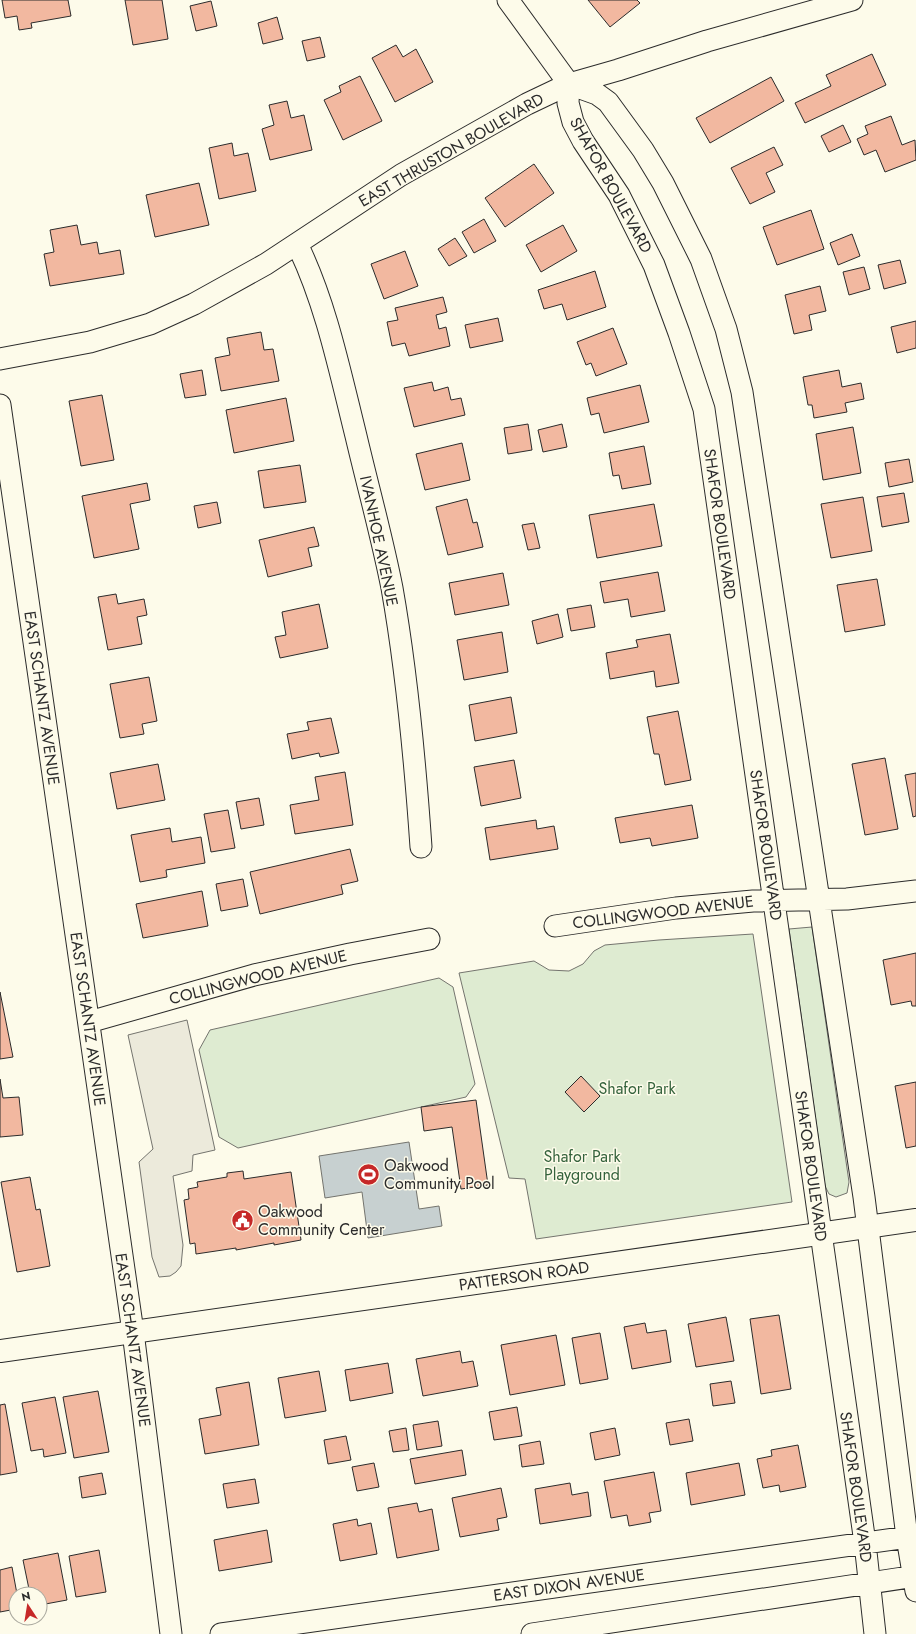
<svg xmlns="http://www.w3.org/2000/svg" width="916" height="1634" font-family="Jost,sans-serif">
<rect width="100%" height="100%" fill="#fdfbea"/>
<path fill="#deebd1" stroke="#74746e" d="M812,927l37,255 -2,11 -11,4 -7,-3 -4,-8 -36,-257z
M753,934l39,268 -256,37 -11,-60 -16,-1 -50,-205 75,-12 15,9 20,1 14,-7 11,-13 11,-6 54,-5z
M439,978l14,9 22,97 -9,13 -228,51 -19,-11 -20,-87 11,-20z"/>
<path fill="#eceadb" stroke="#74746e" d="M187,1020l28,130 -22,5 -1,16 -19,5 10,69 -2,21 -5,6 -6,4 -11,1 -7,-20 -13,-95 14,-13 -25,-114z"/>
<path fill="#c7d0d0" stroke="#74746e" d="M409,1142l10,67 20,-3 3,20 -74,12 -6,-46 -37,6 -6,-42z"/>
<path fill="#f2b8a0" stroke="#2b2b2b" d="M2,0h66l3,16 -40,7 1,5 -13,2 -2,-14 -12,2z
M125,0h37l6,39 -35,6z
M588,0h49l3,3 -30,24z
M211,1l6,25 -21,5 -6,-25z
M277,17l6,22 -20,5 -5,-21z
M320,37l5,20 -18,4 -5,-20z
M396,45l7,12 13,-8 17,33 -38,20 -23,-44z
M872,54l14,31 -81,38 -10,-20 36,-17 -5,-11z
M360,76l22,45 -39,19 -19,-40 17,-8 -2,-6z
M771,77l13,24 -74,42 -14,-25z
M287,101l4,17 13,-3 8,35 -42,10 -8,-31 12,-4 -5,-20z
M891,116l11,29 13,-5 1,20 -31,12 -9,-22 -12,5 -7,-16 11,-5 -3,-8z
M843,125l8,17 -22,10 -8,-16z
M232,143l2,13 14,-3 8,38 -37,8 -10,-51z
M774,147l9,18 -17,8 9,19 -25,12 -19,-36z
M534,164l20,29 -49,34 -20,-29z
M199,183l10,42 -54,12 -9,-42z
M811,210l13,39 -47,16 -14,-38z
M484,219l12,22 -22,12 -12,-21z
M77,225l4,20 16,-3 2,12 21,-4 4,24 -74,12 -6,-32 10,-2 -4,-22z
M563,225l14,26 -36,21 -15,-27z
M852,234l8,22 -22,9 -8,-22z
M455,238l12,18 -18,10 -11,-17z
M405,251l13,35 -34,13 -13,-35z
M900,260l6,23 -22,6 -6,-24z
M864,267l6,22 -21,6 -6,-23z
M595,271l11,36 -39,13 -5,-16 -18,5 -6,-19z
M820,286l6,25 -17,4 3,15 -18,4 -9,-39z
M443,297l4,15 -11,3 3,14 7,-2 4,19 -41,10 -4,-13 -13,3 -5,-24 11,-2 -3,-12z
M498,318l5,23 -33,7 -5,-23z
M916,321v27l-19,5 -6,-26z
M613,328l14,36 -31,12 -5,-13 -5,2 -9,-23z
M261,332l3,18 9,-1 6,32 -58,10 -6,-33 15,-3 -3,-17z
M202,370l4,25 -21,3 -5,-24z
M839,370l3,17 19,-4 3,16 -19,4 2,9 -33,6 -2,-13h-4l-5,-28z
M432,382l2,9 14,-4 3,13 10,-2 4,17 -51,12 -10,-39z
M640,385l9,37 -45,11 -5,-20 -8,2 -4,-17z
M102,395l12,65 -33,6 -12,-65z
M286,398l8,43 -60,12 -8,-43z
M528,424l4,26 -24,4 -4,-26z
M562,424l5,23 -24,5 -5,-22z
M853,427l8,46 -38,7 -7,-46z
M462,443l8,37 -45,10 -9,-36z
M644,446l7,38 -29,5 -3,-14 -6,1 -4,-23z
M909,459l4,23 -24,5 -4,-24z
M300,465l6,37 -42,6 -6,-37z
M147,483l3,17 -20,4 9,45 -45,9 -12,-62z
M904,493l5,29 -27,5 -5,-30z
M863,497l9,54 -41,7 -10,-54z
M467,499l6,24 4,-1 6,25 -35,8 -12,-48z
M217,502l4,21 -23,5 -4,-22z
M654,504l8,42 -65,12 -8,-43z
M534,523l6,25 -12,2 -6,-25z
M314,527l5,19 -11,2 4,18 -44,11 -9,-37z
M658,572l7,39 -34,6 -3,-18 -24,4 -4,-21z
M503,573l6,32 -54,10 -6,-32z
M877,579l8,46 -40,7 -8,-47z
M116,594l2,10 26,-5 3,16 -10,2 5,27 -34,6 -10,-53z
M319,604l9,44 -48,10 -5,-21 11,-2 -4,-23z
M591,605l4,22 -24,4 -4,-22z
M558,614l5,23 -26,7 -5,-23z
M502,632l6,40 -44,8 -7,-40z
M670,634l9,49 -23,4 -2,-16 -44,8 -4,-26 32,-6 -2,-7z
M149,677l8,44 -15,3 2,10 -24,4 -10,-54z
M511,697l6,36 -42,8 -6,-36z
M678,711l13,69 -26,5 -6,-31h-5l-7,-37z
M331,718l8,35 -19,4 -1,-4 -27,6 -5,-25 22,-4 -2,-8z
M885,758l13,71 -33,6 -13,-71z
M514,760l7,38 -40,8 -7,-39z
M158,764l7,36 -48,9 -7,-36z
M345,772l8,53 -58,9 -5,-29 29,-5 -4,-23z
M916,773v43l-3,1 -8,-42z
M259,798l5,27 -23,4 -5,-27z
M692,805l6,33 -46,8 -2,-8 -30,5 -5,-25z
M228,810l7,38 -24,4 -7,-38z
M536,820l1,9 17,-3 4,23 -68,11 -5,-32z
M170,828l2,14 29,-5 4,26 -39,7 1,7 -27,5 -9,-47z
M350,849l8,32 -17,4 2,9 -83,20 -10,-42z
M243,879l5,27 -27,5 -5,-27z
M202,891l6,35 -65,12 -7,-34z
M916,953v53h-4l-1,-5 -20,4 -8,-45z
M0,992l13,65 -13,2z
M581,1076l19,20 -16,16 -19,-20z
M0,1079l3,19 16,-1 4,38 -23,2z
M916,1082v64l-10,2 -11,-62z
M476,1100l12,85 -27,4 -9,-62 -28,4 -3,-24z
M243,1171l1,8 47,-7 10,68 -27,5v-2l-38,7v-2l-40,6 -1,-11 -5,1 -6,-44 5,-1 -1,-10 10,-2 -1,-5 30,-5v-4z
M30,1177l6,33 4,-1 10,57 -33,6 -16,-90z
M779,1315l12,74 -30,5 -11,-75z
M726,1317l8,44 -38,6 -8,-43z
M645,1323l2,10 19,-3 5,32 -39,7 -8,-42z
M600,1333l8,46 -28,5 -8,-46z
M556,1335l9,50 -55,10 -9,-50z
M460,1351l2,12 11,-2 5,25 -55,10 -7,-37z
M388,1363l5,30 -43,8 -5,-31z
M319,1371l7,40 -41,7 -7,-40z
M731,1381l4,22 -22,3 -3,-22z
M249,1382l10,63 -54,9 -6,-35 22,-4 -5,-27z
M98,1391l11,61 -35,6 -11,-61z
M55,1397l11,56 -22,4 -1,-8 -12,2 -9,-48z
M5,1404l12,68 -17,3v-70z
M517,1407l5,29 -28,4 -5,-28z
M689,1419l4,22 -23,4 -4,-22z
M438,1421l4,25 -25,4 -4,-25z
M406,1428l3,22 -16,2 -4,-21z
M615,1428l5,27 -25,5 -5,-27z
M346,1436l5,24 -23,4 -4,-24z
M540,1441l4,23 -22,3 -3,-22z
M798,1445l8,42 -26,5 -1,-7 -16,3 -6,-29 15,-3 -1,-6z
M462,1450l4,25 -51,9 -5,-25z
M374,1463l5,24 -22,4 -5,-24z
M739,1463l6,32 -54,10 -5,-32z
M654,1472l7,39 -12,2 2,9 -22,4 -2,-11 -16,3 -7,-37z
M102,1473l4,21 -24,4 -3,-21z
M255,1479l4,24 -32,5 -4,-24z
M570,1483l2,12 16,-3 3,24 -51,8 -5,-35z
M501,1488l6,29 -10,2 2,11 -39,7 -8,-39z
M417,1503l2,9 13,-3 7,41 -42,8 -9,-50z
M357,1519l1,7 13,-3 6,31 -37,7 -7,-37z
M267,1530l5,32 -53,9 -5,-31z
M99,1550l7,42 -30,5 -7,-41z
M58,1553l9,47 -27,5v-11h-10l-7,-34z
M12,1567l5,27 -1,15 -16,3v-42z"/>
<g fill="none" stroke-linecap="round" stroke-linejoin="round">
<defs>
<path id="street" d="M508,0l61,84 28,10 11,8 35,48 20,33 38,76 25,70 16,63 122,805 43,340 9,54
M569,84l-1,19 5,19 10,19 36,54 35,70 25,68 25,76 161,1134 10,91
M297,244c29,59 43,128 59,192 12,51 26,101 36,152 15,85 23,172 29,259
M0,359l90,-17 60,-18 44,-20 72,-40 135,-89 126,-71 42,-20 49,-14 89,-29 145,-41
M0,405l133,927 38,302
M555,926l121,-18 77,-7 94,-2 69,-8
M89,1022l165,-47 96,-21 79,-15
M221,1634l695,-98
M532,1634l384,-58"/>
<path id="secondary" d="M0,1351l916,-131"/>
</defs>
<use href="#street" stroke="#2b2b2b" stroke-width="23"/>
<use href="#secondary" stroke="#2b2b2b" stroke-width="24"/>
<use href="#street" stroke="#fdfbea" stroke-width="21"/>
<use href="#secondary" stroke="#fdfbea" stroke-width="22"/>
</g>
<defs>
<symbol id="stadium-disc" viewBox="-11 -11 22 22"><circle r="9.5" fill="#c62828" stroke="#fdfbea"/><path d="M0-5a6.5 5 0 1 0 0 10a6.5 5 0 1 0 0-10ZM-3.5-1.8h7v3.6h-7Z" fill="#fff"/></symbol>
<symbol id="civic-disc" viewBox="-11 -11 22 22"><circle r="9.5" fill="#c62828" stroke="#fdfbea"/><path d="M-.6-6.5H3V-4.5H.6V-3L4-1V1h2V6H-6V1h2V-1L-.6-3ZM-1.2 2.5V6h2.4V2.5Z" fill="#fff"/></symbol>
</defs>
<g fill-rule="evenodd">
<use href="#stadium-disc" x="356" y="1162" width="25" height="25"/>
<use href="#civic-disc" x="230" y="1208" width="25" height="25"/>
</g>
<g text-anchor="middle" dominant-baseline="central" stroke-width="3" stroke-linejoin="round" paint-order="stroke">
<g font-size="16" fill="#2b2b2b" stroke="#fdfbea">
<text transform="translate(451 150) rotate(-30)">EAST THRUSTON BOULEVARD</text>
<text transform="translate(611 185) rotate(61)">SHAFOR BOULEVARD</text>
<text transform="translate(720 524) rotate(82)">SHAFOR BOULEVARD</text>
<text transform="translate(379 541) rotate(78)">IVANHOE AVENUE</text>
<text transform="translate(42 698) rotate(82)">EAST SCHANTZ AVENUE</text>
<text transform="translate(766 845) rotate(82)">SHAFOR BOULEVARD</text>
<text transform="translate(663 912) rotate(-7)">COLLINGWOOD AVENUE</text>
<text transform="translate(258 977) rotate(-14)">COLLINGWOOD AVENUE</text>
<text transform="translate(88 1019) rotate(82)">EAST SCHANTZ AVENUE</text>
<text transform="translate(811 1166) rotate(82)">SHAFOR BOULEVARD</text>
<text transform="translate(524 1276) rotate(-8)">PATTERSON ROAD</text>
<text transform="translate(133 1340) rotate(82)">EAST SCHANTZ AVENUE</text>
<text transform="translate(856 1487) rotate(82)">SHAFOR BOULEVARD</text>
<text transform="translate(569 1585) rotate(-8)">EAST DIXON AVENUE</text>
</g>
<g font-size="16" fill="#34623c" stroke="#fdfbea">
<text x="637" y="1088">Shafor Park</text>
<text x="582" y="1156">Shafor Park<tspan x="582" dy="18">Playground</tspan></text>
</g>
<g font-size="16" fill="#2b2b2b" stroke="#fdfbea" text-anchor="start">
<text x="384" y="1165">Oakwood<tspan x="384" dy="18">Community Pool</tspan></text>
<text x="258" y="1211">Oakwood<tspan x="258" dy="18">Community Center</tspan></text>
</g>
</g>
<g transform="translate(28 1606) rotate(348)"><circle r="19" fill="#fdfbea" stroke="#a9a89e"/>
<path d="M0-3L7 15L0 10L-7 15Z" fill="#c62828"/>
<text y="-6" font-size="11" font-weight="bold" text-anchor="middle" fill="#2b2b2b">N</text>
</g>
</svg>
